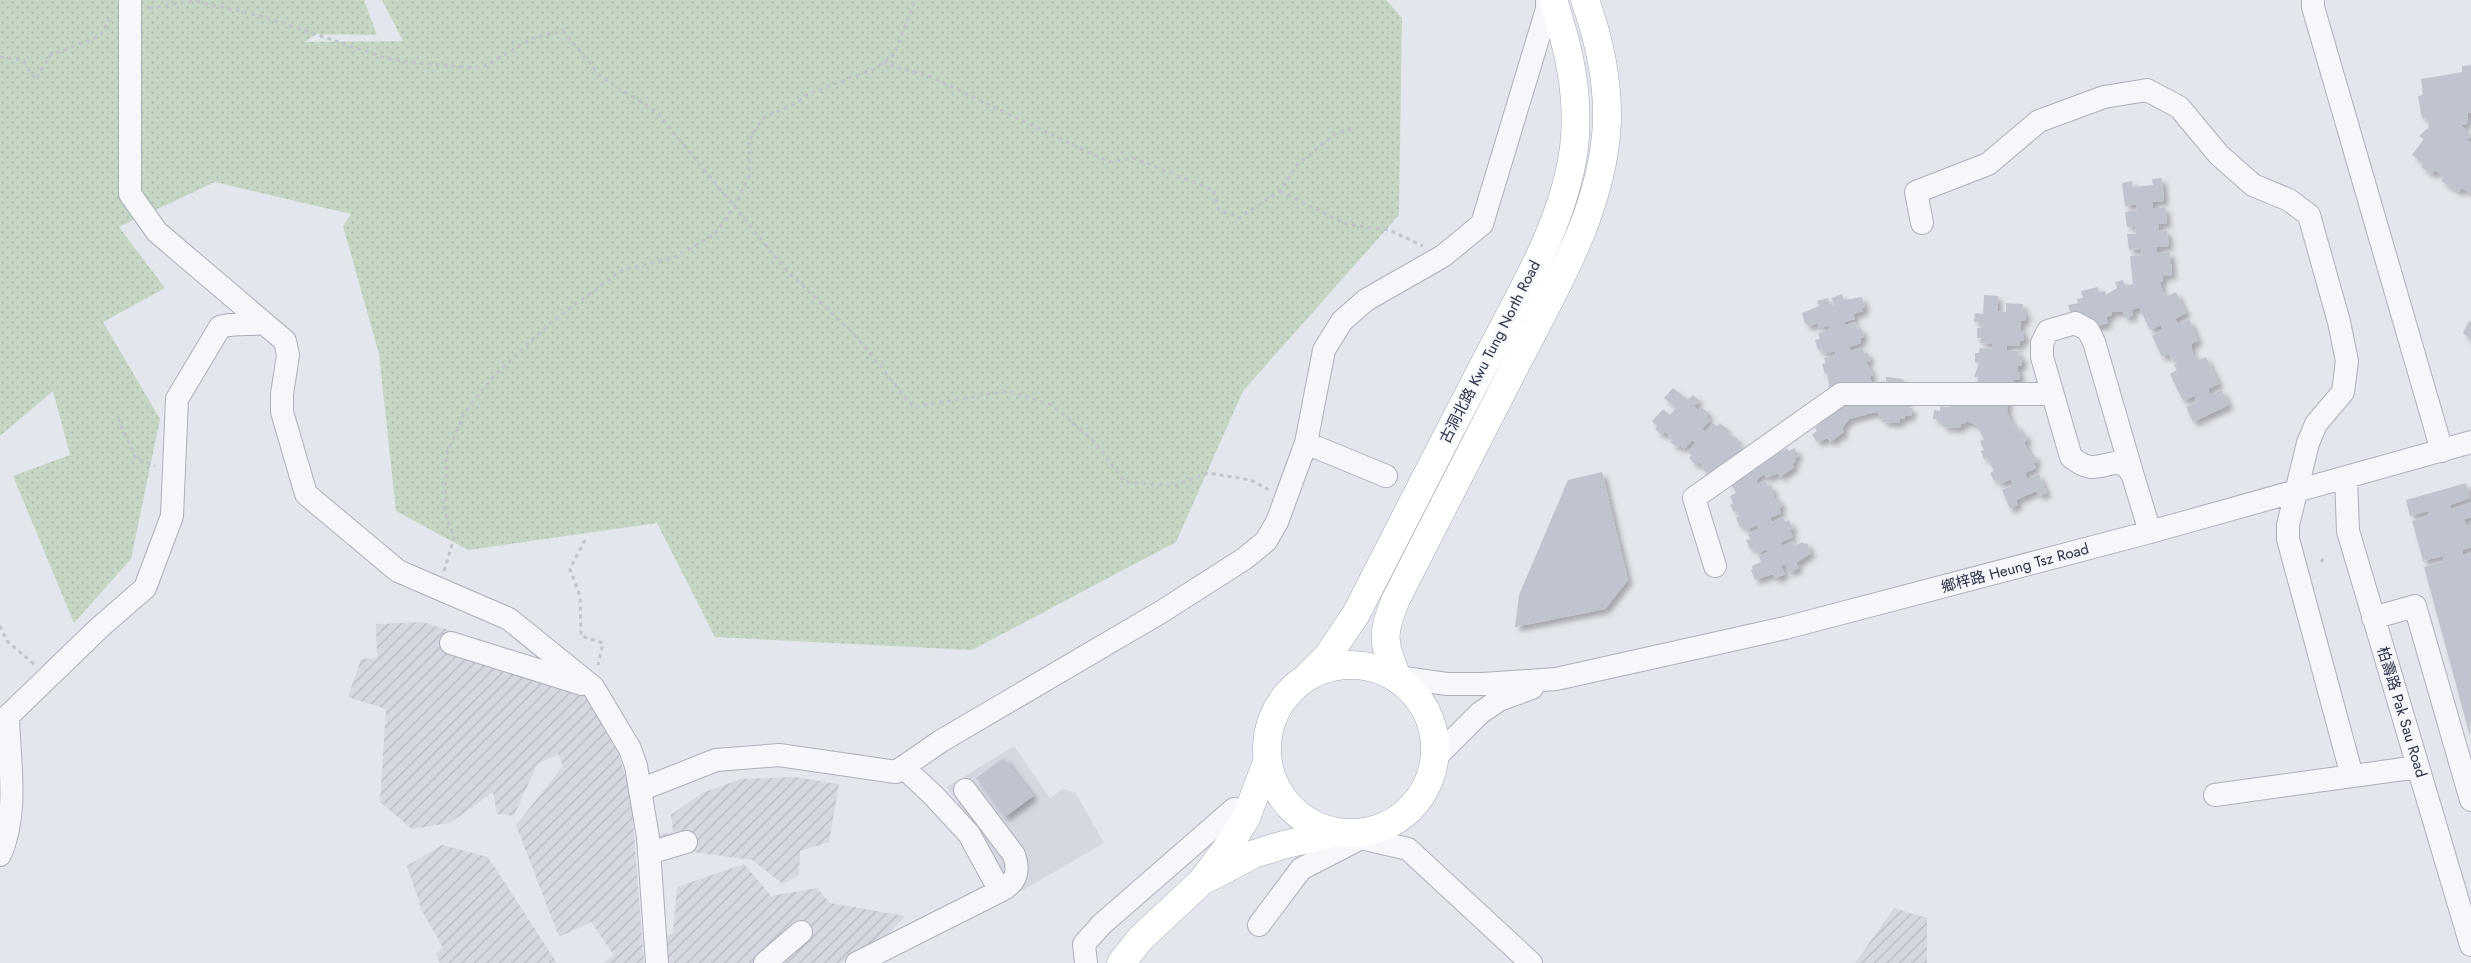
<svg xmlns="http://www.w3.org/2000/svg" width="2471" height="963" font-family="Jost,'Noto Sans SC',sans-serif">
<defs>
<pattern id="industrial-furrows" width="10" height="10" patternUnits="userSpaceOnUse" patternTransform="scale(1.25)"><rect width="10" height="10" fill="#d5d8e1"/><path d="M-1 1l2-2M0 10L10 0M9 11l2-2" fill="none" stroke="#b7bac2"/></pattern>
<pattern id="grass-dots" width="8" height="8" patternUnits="userSpaceOnUse" patternTransform="scale(1.25)"><rect width="8" height="8" fill="#c6d6c4"/><path d="M2 2h.1M6 6h.1" fill="none" stroke="#aab8aa" stroke-width="1.8" stroke-linecap="round"/></pattern>
<filter id="shadow"><feDropShadow dx="4.5" dy="4.5" stdDeviation="2.5" flood-color="#0004"/></filter>
</defs>
<rect width="100%" height="100%" fill="#e3e6ec"/>
<path fill="#d5d8e1" d="M1014,746l36,52 12,-9 13,3 29,51 -93,54 -22,-50 -42,-60z"/>
<path fill="url(#industrial-furrows)" d="M423,622l128,40 35,36 30,47 15,51 13,167h-40l10,-8 -23,-33 -32,15 -43,-112 47,-59 -5,-12 -21,10 -23,52 -17,-2 -4,-22 -43,31 -38,6 -32,-27 6,-93 -38,-12 13,-38 16,-1 -1,-34z
M794,777l45,7 -10,58 -29,9 -1,24 -16,9 -31,-24 -67,-9 -34,-14 22,-5 -2,-17 31,-22 39,-14z
M442,845l46,12 69,106h-117l-4,-9 7,-6 -21,-37 -15,-45z
M744,864l27,32 46,-8 13,15 75,13 -27,29 -38,18h-177l-3,-24 13,-6 4,-46z
M1894,908l33,10v45h-72z"/>
<path fill="url(#grass-dots)" d="M0,0h364l13,35 -61,-1 -11,8 98,-1 -21,-41h1004l16,18 -3,197 -156,176 -67,151 -204,108 -257,-13 -58,-114 -189,27 -72,-39 -17,-157 -36,-128 8,-12 -136,-32 -96,45 46,61 -62,34 57,97 -29,140 -57,64 -61,-147 57,-21 -17,-64 -53,45z"/>
<path fill="#c0c4cf" filter="url(#shadow)" d="M2471,65v48h-3l-1,11 -6,1 10,11 -4,4 4,3v51l-9,-6 -3,4 -18,-11 3,-4 -9,-7 -3,4 -11,-7 2,-4 -11,-8 12,-16 -5,-3 10,-9 -2,-10 -5,1 -4,-22 5,-1 -2,-16 41,-7v-6z
M2162,178l2,23 -12,1 1,7 12,-2 2,16 -9,1 1,7 8,-1 2,16 -12,1v6l13,-1 2,23 -10,1 1,5 -3,1 3,10h2l3,4 8,-4 10,21 -11,6 3,5 11,-5 9,22 -7,3 2,12 3,-2 3,6 7,-3 13,27 -11,5 3,6 11,-5 7,15 -36,17 -7,-15 11,-5 -3,-6 -11,5 -13,-27 7,-4 -3,-5 3,-2 -2,-5 -3,2 -3,-6 -7,3 -10,-21 11,-5 -2,-6 -11,5 -11,-23 -7,3 1,6 -8,2 -2,-6h-12l1,3 -6,2 2,6 -17,5 -18,-6 -5,-17 10,-2 -1,-4 6,-1 -2,-7 17,-4 1,6 6,-2 1,4 11,-7 -2,-6 8,-2 2,6 8,-2 -3,-28 12,-1 -1,-6 -12,1 -2,-16h9l-1,-8 -8,1 -2,-15 12,-2 -1,-6 -11,2 -3,-23 10,-2v6l21,-2 -1,-6z
M1842,294l2,6 18,-3 3,11h-3l1,3 -10,3 2,5 -11,3 1,3 10,-3 2,7 4,-1 3,10h-4l1,5 -12,4 1,4 12,-3 2,5 3,-1 3,9 -4,1 7,13 -3,1 2,8 9,1v-4l5,1v-5l17,2 3,28 6,1 -1,8h-6v3l-5,-1 -1,5 -17,-1 1,-5h-5v-4h-6l-23,6 -7,9 2,4 -14,10 -2,-4 -11,4 -5,-7 5,-4 -2,-3 7,-6 -17,-17 14,-9 2,3 11,-13 -3,1 -1,-14 -3,1 -3,-10 4,-1 -2,-5 12,-3 -1,-4 -12,3 -1,-5 -4,1 -3,-10 5,-1 -2,-6 12,-4 -1,-3 -10,2 -1,-5 -10,3 -1,-3 -2,1 -3,-11 17,-7 -2,-5 11,-3 2,9 4,-1 -2,-8z
M1984,295l14,1 -1,15 9,1v-9l17,1 -1,7h4l-1,10h-4l-1,10 4,1v9h-4l-1,5 -12,-1v5l12,1 -1,5h4v10h-4l-1,6h3v8h-6l-1,14 -5,-1 -1,19 6,14 4,-1 4,9 3,-2 4,8 -4,2 6,13 4,-1 3,8 -4,1 3,5 -11,5 2,6 12,-5 8,19 -8,3 -3,-5 -20,9 2,5 -8,4 -8,-19 11,-5 -2,-6 -11,5 -3,-5 -3,2 -4,-8 4,-2 -6,-13 -4,1 -3,-8 3,-1 -4,-9 4,-2 -7,-14 -11,-4 -1,3h-4l-1,4 -17,-1v-4l-4,-1v-3h-6l1,-9 6,1v-5l9,1 1,-3 27,-14 1,-13h-4l5,-14 -4,-1v-9h4l1,-5 12,1v-5l-12,-1 1,-5h-4v-10h4l1,-6h-8l1,-9 8,1z
M2469,321l2,1v18l-8,-7z
M1673,388l15,12 5,-5 6,5 -5,6 4,4 3,-3 8,6 -3,3 4,4 -8,9 4,3 7,-9 4,3 3,-3 7,6 -2,3 13,7 -2,3 11,10 10,-7 -2,-4 14,-10 10,22 8,-5 2,3 5,-3 5,7 -5,3 2,3 -4,3 2,3 -14,10 -2,-4 -12,5 -2,-4 -8,6 2,4 7,-4 3,7 3,-2 4,14 3,-1 4,9 -3,1 2,5 -11,5 2,4 11,-5 2,5 4,-2 4,9 -3,1 3,7 -12,5 2,4 9,-5 2,5 9,-4 1,2 3,-1 4,10 -15,10 3,5 -10,4 -4,-8 -4,2 4,8 -10,5 -2,-5 -18,6 -4,-10 2,-1 -1,-3 9,-4 -2,-5 9,-5 -1,-3 -10,5 -3,-6 -4,1 -4,-9 4,-1 -2,-5 11,-5 -2,-4 -11,5 -2,-5 -4,2 -4,-9 3,-2 -2,-5 -3,1 -4,-7 3,-2 -3,-7 6,-3 -6,-11 -19,-12 -3,4 -7,-6 3,-2 -5,-4 -3,3 -7,-7 3,-3 -4,-3 8,-9 -4,-3 -8,9 -4,-4 -2,3 -8,-6 3,-3 -8,-7 -3,3 -7,-6 2,-3 -5,-5 11,-12 7,6 6,-7 -12,-10z
M1602,472l26,108 -23,29 -90,18 4,-32 49,-115z
M2466,483l4,15 -20,7 1,4 20,-6v14l-7,2 2,7 5,-1v22l-9,3 1,5 8,-2 -1,183 -46,-169 20,-6 -1,-5 -20,5 -11,-40 17,-6 -1,-4 -18,5 -4,-16z
M1004,758l29,38 -28,21 -29,-39z"/>
<g fill="none" stroke-linecap="round" stroke-linejoin="round">
<defs>
<path id="minor" d="M130,0v194l27,38 128,109 3,14 -6,39v18l24,82 92,77 111,48 84,68 37,62 6,17 4,24 76,-30 63,-5 117,17 45,-31 220,-129 83,-53 22,-18 11,-19 29,-79 18,-93 18,-29 24,-21 77,-44 39,-32 65,-215v-9
M2313,0v7l129,444
M1922,223l-6,-31 72,-28 51,-43 65,-24 43,-7 32,17 40,48 34,30 36,15 20,15 30,107 8,39 -4,31 -27,32 -8,19 -20,82v14l64,237
M1306,443l80,33
M2133,476l-39,-134 -6,-12 -13,-7 -27,8 -6,12v14l29,100c20,16 26,9 48,5l9,6 5,8 17,56
M2346,478l2,53 123,414
M1715,566l-21,-68 147,-104h211
M2373,618l42,-12 56,194
M451,643l131,41
M1397,677l50,7h35l74,-5 229,-51 365,-96 321,-90
M1435,758l45,-45 19,-13 33,-12
M640,790l8,47 9,126
M965,790l49,65c6,17 2,28 -14,36
M2215,795l203,-28
M649,853l37,-11
M0,855c19,-43 9,-93 8,-139l91,-88 46,-40 27,-72 5,-117 43,-72c14,-4 29,-2 44,-4
M1259,925l42,-56 60,-31 47,11 123,114
M765,963l36,-31
M857,963l143,-72 -31,-57 -36,-39 -30,-28
M1086,963l-2,-19 18,-20 132,-115"/>
<path id="major" d="M1267 749a84 84 0 1 1 168 0a84 84 0 1 1-168 0Z
M1309,675l18,-18 29,-43c43,-84 86,-169 130,-253 34,-67 78,-137 88,-213 6,-52 -5,-99 -21,-148
M1397,677c-14,-35 -16,-42 -1,-78 38,-75 77,-150 115,-225 40,-79 92,-161 96,-252 1,-42 -8,-83 -22,-122
M1208,878l46,-24 29,-9 55,-13
M1121,963l20,-25 61,-57 28,-37 16,-26 21,-56"/>
</defs>
<use href="#minor" stroke="#acb0ba" stroke-width="24"/>
<use href="#major" stroke="#a2a8b8" stroke-width="29"/>
<path stroke="#c1c4cb" stroke-width="3" stroke-dasharray="4 4" stroke-linecap="butt" d="M149,8l46,-7 70,16 121,41 29,5 66,5 52,-30 30,-7 39,47 55,34 129,158 68,64 59,73 95,-16 44,14 43,37 30,40 48,4 35,-13 43,7 18,10
M0,57l23,3 12,19 16,-24 49,-19 10,-17
M882,63l47,13 180,86 25,-4 79,32 6,20 20,8 41,-27 18,-27 40,-32 17,-4
M1280,191l66,33 43,6 34,16
M118,418l18,41 19,7
M585,540l-15,29 10,27 1,40 22,7 -5,22
M2321,562l5,-7
M444,571l10,-33 -9,-26 1,-57 19,-43 30,-37 55,-52 72,-53 51,-12 41,-23 21,-29 14,-30v-36l14,-22 35,-16 8,-7 68,-26 20,-14 21,-55
M0,626l7,15 28,24"/>
<use href="#minor" stroke="#f6f7fa" stroke-width="22"/>
<use href="#major" stroke="#fff" stroke-width="28"/>
</g>
<g text-anchor="middle" dominant-baseline="central" stroke-width="4" stroke-linejoin="round" paint-order="stroke">
<g font-size="15" fill="#2a3145" stroke="#f3f5f9">
<text transform="translate(1490 352) rotate(-63)">古洞北路 Kwu Tung North Road</text>
<text transform="translate(2015 568) rotate(-15)">鄉梓路 Heung Tsz Road</text>
<text transform="translate(2402 712) rotate(73)">柏壽路 Pak Sau Road</text>
</g>
</g>
</svg>
